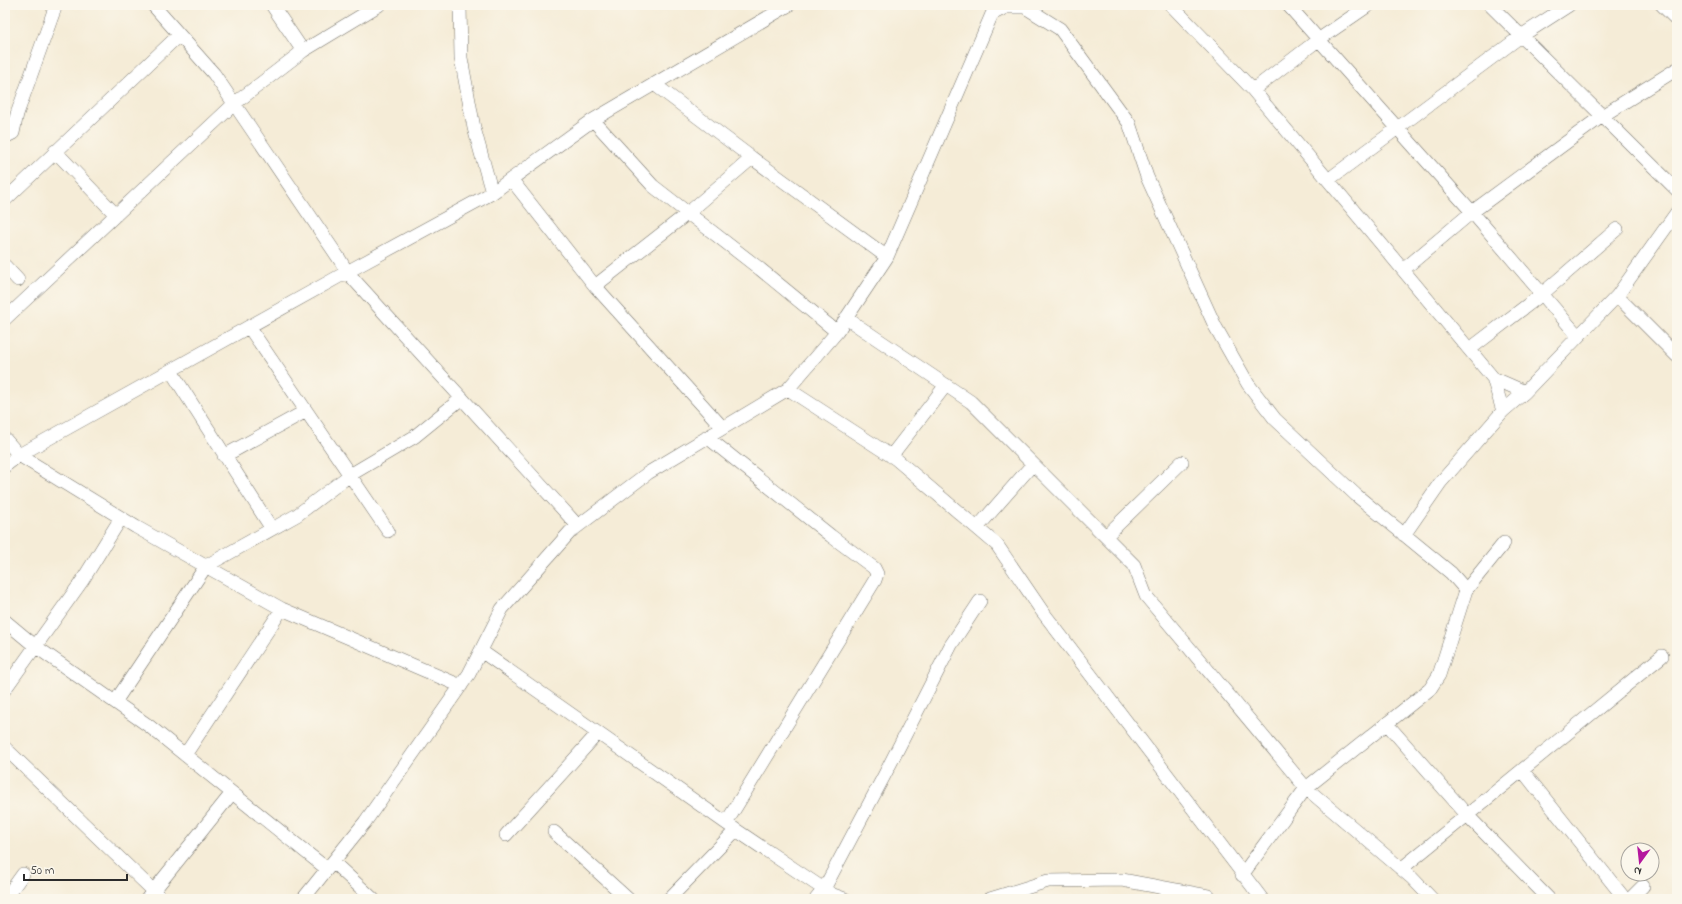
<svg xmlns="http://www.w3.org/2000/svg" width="1682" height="904" font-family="'Indie Flower',sans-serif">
<rect width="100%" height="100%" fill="#fbf7ec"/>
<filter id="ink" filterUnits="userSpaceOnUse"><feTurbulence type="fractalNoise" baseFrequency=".025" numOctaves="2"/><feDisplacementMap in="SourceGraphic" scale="8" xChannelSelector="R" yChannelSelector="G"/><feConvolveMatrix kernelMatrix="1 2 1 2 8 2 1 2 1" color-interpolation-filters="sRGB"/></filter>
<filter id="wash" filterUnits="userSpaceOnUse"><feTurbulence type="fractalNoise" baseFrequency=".012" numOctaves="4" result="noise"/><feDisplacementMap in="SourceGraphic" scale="16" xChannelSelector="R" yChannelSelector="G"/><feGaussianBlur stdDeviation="0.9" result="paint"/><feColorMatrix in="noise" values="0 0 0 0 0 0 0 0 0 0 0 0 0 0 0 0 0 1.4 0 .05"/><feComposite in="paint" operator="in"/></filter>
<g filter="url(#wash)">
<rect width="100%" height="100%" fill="#f5ecd7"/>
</g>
<g filter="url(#ink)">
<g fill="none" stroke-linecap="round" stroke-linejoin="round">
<defs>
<path id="minor" d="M153,5l61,69 126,186 7,12 231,254
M272,5l31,46
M460,5l1,53 13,70 18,65
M1171,5l82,85 240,288 10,33
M1288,5l184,207 106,124
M1490,5l187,185
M1662,5l15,15
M1253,90l65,-50 51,-35
M593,120l60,66 107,83 77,63
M5,137l8,-4 4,-19 39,-109
M55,151l61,64
M752,158l135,99
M511,179l84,107 128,142
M1328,180l193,-144 48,-31
M5,200l174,-165
M5,266l13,14
M1403,270l69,-58 130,-96 75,-47
M595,286l93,-73 64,-55 -98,-74
M1617,296l60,60
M846,318l125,84 163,163 12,31 160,192 106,90 20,21
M5,319l229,-215 69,-53 76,-46
M249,327l139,204
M1470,349l72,-55 75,-65
M171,371l101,158
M1493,378l32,14
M788,389l108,70 101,86 45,66 220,288
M707,437l124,99 43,32 3,6 -2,6 -149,243
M5,439l14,16 117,72 146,82 179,77
M224,456l82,-45
M891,456l55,-71
M5,466l14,-11 328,-183 145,-79 101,-73 196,-115
M977,528l56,-64
M1404,535l36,-52 63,-72 22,-19 92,-96 60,-84
M1106,536l76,-74
M5,621l30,25 114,80 178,143
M481,651l255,179 95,64 14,5
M5,689l77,-108 39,-63
M115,702l91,-136 91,-51 53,-40 64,-38 48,-39
M1387,724l80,91 82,84
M5,748l157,151
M185,755l97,-146
M1522,770l103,129
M554,832l74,67
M506,835l92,-102
M333,862l40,37
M1401,869l261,-213
M1242,875l64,-87 124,-99 9,-14 27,-85 38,-47
M5,899l18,-25
M147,899l85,-106
M303,899l62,-77 104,-148 33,-65 68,-77 78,-59 140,-84 49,-57 50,-75 105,-243 14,-7h19l35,22 69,94 18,54 68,149 33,58 27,35 81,76 95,78 15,17
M669,899l67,-69
M816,899l8,-10 61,-115 66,-129 29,-44
M990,899l58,-18 74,-1 86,16
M1630,899l13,-13"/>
</defs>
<use href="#minor" stroke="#726f67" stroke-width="14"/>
<use href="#minor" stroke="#fff" stroke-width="13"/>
</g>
</g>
<rect width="1682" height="904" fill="none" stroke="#fbf7ec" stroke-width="20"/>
<g transform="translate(1640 862) rotate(195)"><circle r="19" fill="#fbf7ec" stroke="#a8a59f"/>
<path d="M0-3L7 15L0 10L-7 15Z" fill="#b5179e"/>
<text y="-6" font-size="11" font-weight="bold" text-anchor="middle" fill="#2b2b2b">N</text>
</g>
<path d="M24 874v6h103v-6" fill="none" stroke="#2b2b2b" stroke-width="2"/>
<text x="30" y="874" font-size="12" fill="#2b2b2b" stroke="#fbf7ec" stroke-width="3" paint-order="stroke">50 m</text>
</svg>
